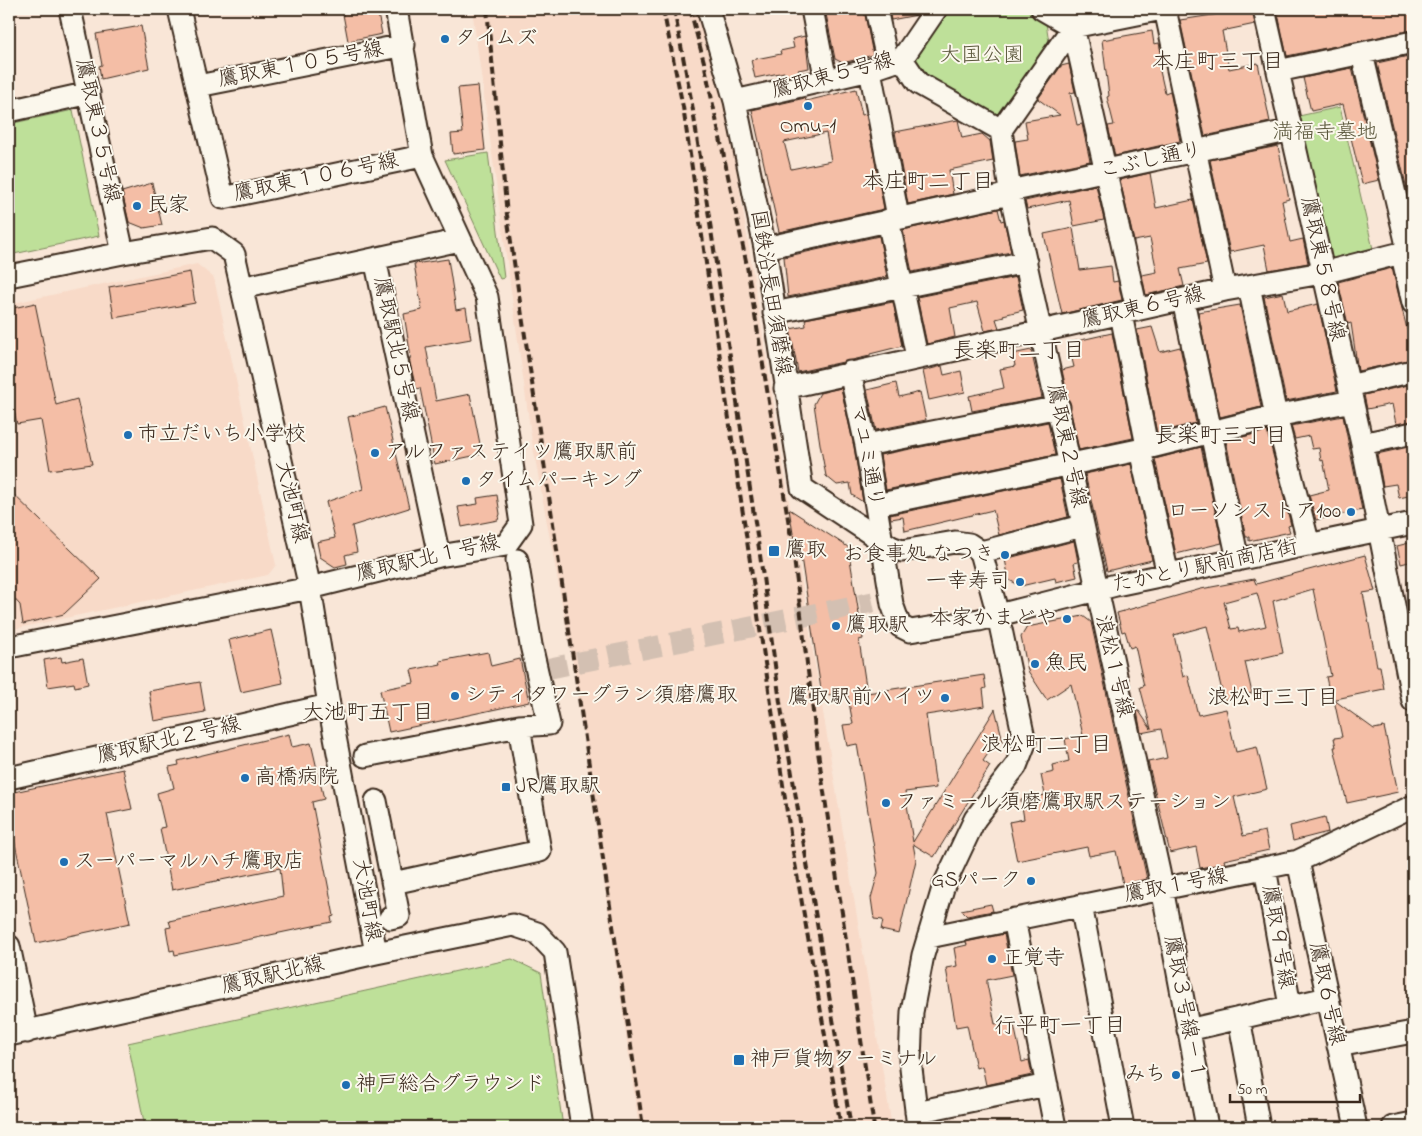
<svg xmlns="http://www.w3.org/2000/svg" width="1422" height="1136" font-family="'Indie Flower','Klee One',sans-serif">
<rect width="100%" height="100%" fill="#f9e6d7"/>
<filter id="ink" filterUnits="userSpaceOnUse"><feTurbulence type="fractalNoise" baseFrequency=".02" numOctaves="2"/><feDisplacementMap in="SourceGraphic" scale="10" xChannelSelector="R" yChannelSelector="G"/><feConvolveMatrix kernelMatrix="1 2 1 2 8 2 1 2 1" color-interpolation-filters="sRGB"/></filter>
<g filter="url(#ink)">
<path fill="#f8dac8" d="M472,9h224l32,107 85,536 79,475h-253l-65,-459 -42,-226z
M197,264l17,14 62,287 -8,10 -259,55v-326z"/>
<path fill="#bee099" stroke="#7c855c" d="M942,9h83l21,14 3,19 -11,25 -27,39 -14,9 -24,-8 -52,-31 -9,-21z
M1340,107l33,142 -41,10 -33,-143z
M73,110l26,126 -90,19v-131z
M488,153l16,125 -4,1 -55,-119z
M512,959l29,14 22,154h-418l-17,-84z"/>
<path fill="#f4bea6" stroke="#3b2a1e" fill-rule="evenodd" d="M342,9h35l5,25 -34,7z
M825,9h39l9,46 -30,8 -8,-4z
M889,9h27l1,6 -26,5z
M1252,9l3,15 -33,7 7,38 29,-6 12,59 -65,14 -25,-116z
M1277,9h136v21l-126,26z
M141,26l8,42 -48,11 -2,-13 3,-1 -6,-31z
M1152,31l2,13 5,-1 3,14 -5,1 8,35 5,-2 10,50 -65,15 -7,-30 6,-1 -7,-28 2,-1 -7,-56z
M805,36l4,32 -11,2 1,3 -14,4 -1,-5 -29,6 -4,-18 30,-6 -1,-3 14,-3 -2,-9z
M1413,55v155h-1l-35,-147z
M1069,64l6,28 -5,1 7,32 5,-1 8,37 -70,15 -5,-35 13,-2 -3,-18 35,-6 -22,-16 23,-33z
M1352,68l27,112 -17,4 -19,-80 -32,7 -8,-33z
M478,86l7,64 -32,4 -2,-20 12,-1 -5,-45z
M856,89l6,26 4,-1 18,95 -105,23 -27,-122 53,-12 1,3zM826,133l5,28 -40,8 -7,-27z
M958,120l4,18 20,-4 8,7 3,20 -44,9 4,24 -45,10 -13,-72z
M1278,146l11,53 -7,2 8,41 13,-3 5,24 -39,7 -5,-25 -34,7 -20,-92z
M1150,173l6,35 37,-8 14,64 -27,5 4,17 -38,9 -4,-20 15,-3 -7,-34 -16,3 -14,-61z
M152,183l10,42 -18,3 -15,-6 -7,-30z
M1096,185l8,35 -30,6 -5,-26 -42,9 -2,-8z
M998,209l3,12 3,-1 7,32 -99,20 -9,-42z
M1073,228l7,42 31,-4 2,16 5,-1 4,19 -60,14 -18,-80z
M879,236l8,41 -99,20 -4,-40z
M448,259l8,51 10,-2 5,31 -45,8 10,54 34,-7 12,60 -47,10 -15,-76 -4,1 -7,-31h2l-7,-44 18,-4 -8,-46z
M1392,268l16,65 5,-1v27l-55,12 -7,-48 -3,1 -10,-42z
M190,272l5,31 -81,15 -5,-31z
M1016,277l7,33 -20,5 1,2 -8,2 3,9 -14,3 -8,-29 -27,6 5,29 -28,7 -10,-47z
M1283,293l4,18 31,-7 19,87 -51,10 -22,-104z
M893,302l9,44 -32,8v2l-72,16 -8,-43 16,-3 -1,-7z
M35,303l21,102 21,-6 15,65 -42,6 -9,-50 -24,4 -6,-27 -2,1v-89z
M1240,305l21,102 -41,10 -22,-105z
M1152,327l8,25 20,-5 16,76 -39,10 -20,-103z
M1112,333l21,105 -54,12 -17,-80 12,-3 -6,-24z
M1031,350l11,48 -70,13 -3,-15 35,-8 -4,-19 15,-3 -2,-12z
M942,366l2,9 17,-4 4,21 -36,8 -6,-29z
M896,383l3,14 21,-5 6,28 -50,10 -9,-40z
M1413,384v37l-17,3 -4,-20 -25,5 -3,-14z
M841,388l13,59 9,55 -11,-7 -2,-12 -13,2 -11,-9 -6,-32 -6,-40 6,-11z
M385,407l24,101 -57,18 5,26 -12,3 2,9 -12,3 -15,-10 -3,-15 18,-4 -9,-36 37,-13 -15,-72z
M1343,416l19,94 -46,10 -7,-25 20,-5 -6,-30 -2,1 -2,-13 -7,1 -3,-13 -14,3 -4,-13z
M1048,422l7,33 -169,35 -6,-35z
M1267,431l24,94 -3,1 2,6 -41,9v-4h-3l-20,-96z
M1413,446v49l-14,3 -3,-14 -13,2 -6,-32z
M1201,447l21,96 -46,11 -21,-95z
M1131,464l21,96 -45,11 -22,-97z
M1060,479l8,38 -69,18 -6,-25 -88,21 -2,-14 -12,2 -1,-4z
M9,490l92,89 -37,35 -41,10 -3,-19 -11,-12z
M497,495l3,19 -2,6 -36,7 -4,-20 20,-3 -1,-6z
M789,509l59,38 15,92 -4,1 8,53 117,-18 2,13 -3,1 2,17 -59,9 10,73 -31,4 8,50 82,-133 8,32 -7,1 -13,19 7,5 -56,91 -21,-13 3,16 -17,74 -18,-4 2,-10 -9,-1 -3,-21 7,-25 -21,-129 -10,2 -4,-21 10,-1 -6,-32 -25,4 -21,-139 -4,1z
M1074,541l4,21 -4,1 3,14 -21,5 -1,-4 -34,8 -12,-6 -4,-21z
M1413,542v19l-12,3 -4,-18z
M1365,555l10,36 -12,2 14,73h3l4,23 -53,11 -5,-23 5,-1 -18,-87 -40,12 10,52 -38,9 7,31 -28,7 -17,-74 -33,9 9,42 5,-2 10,40 28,-6 10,43 21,-5 10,42 -33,8 9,39 22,-5 4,19 -45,10 1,3 -25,5 -4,-21 -26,6 -22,-91 19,-4 -6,-29 -20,4 -4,-22h2l12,18 -11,-42 4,-1 -9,-40 -5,2 -5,-17 -3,1 -5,-19 84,-24 53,-10 2,5zM1257,593l9,33 -27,6 -1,-4 -7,1 -7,-27z
M1083,616l8,6 56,257 -24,5 -7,-33 -27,5 -2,-9 -70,14 -8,-39 15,-3 -3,-19 24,-5 -4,-20 13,-3 -1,-7 16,-4 -4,-22 18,-4 -12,-51 -24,16 -19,-29 -7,-34 6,-10z
M271,630l12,53 -42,9 -12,-52z
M488,652l3,14 29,-7 9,43 -140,30 -9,-42 34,-7 -3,-13 30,-6 -1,-3z
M61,657l1,5 21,-4 5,26 -13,3 -1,-4 -26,4 -4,-27z
M200,682l5,30 -51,9 -5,-30z
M1334,700l40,29 10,-2 14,65 -51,11 -13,-56h2l-2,-9 8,-1z
M289,734l3,13 19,-4 13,56 -12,3 22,114 -3,1 1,5 -157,33 -1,-5 -4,1 -4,-23 5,-1 -2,-6 114,-25 -3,-28 -108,22 -12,-62 5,-1 -8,-34 17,-5 -5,-21 10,-2 -1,-4z
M123,769l9,40 -25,5 23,109 -94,20 -27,-128v-22z
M1325,817l3,15 -35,9 -3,-15z
M991,904l2,7 -26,5 -6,-6z
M1004,934l8,41 -25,5v4l8,40 18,-4 9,42 7,-2 3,15 -46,10 -4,-19 -6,2 -9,-43 -11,2 -10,-59 11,-2 -3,-18 13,-3 -1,-3z"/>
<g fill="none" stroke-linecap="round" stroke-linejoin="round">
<path stroke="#d3c0b2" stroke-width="21" stroke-dasharray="21 11" stroke-linecap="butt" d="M546,669l327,-67"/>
<defs>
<path id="minor" d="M70,9l53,244
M179,9l44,189 199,-42
M708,9l27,92 30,147 37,240 89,59 11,4 53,-9 14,2 12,8 17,63 27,128 -9,23 -41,53 -31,66 -21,70 -11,57 -2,48 8,67
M812,9l14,72
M876,9l12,55
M1042,9l31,18 89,-18
M1069,9l68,301
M1165,9l60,281
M1264,9l98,435 51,257
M1073,27l-72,103 9,61 149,681 48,255
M1362,54l44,187 -2,23 9,39
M902,59l16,24 83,47
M870,70l28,147
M1278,71l135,-29
M198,86l206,-41
M735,101l135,-31 32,-11 34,-50
M9,111l80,-18
M888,220l29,137
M765,248l236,-52 9,-5 282,-61
M375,259l64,297
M9,276l114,-23 89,-15 22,16 76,334 19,117 47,248
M1249,286l27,130 33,129
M241,288l219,-48
M1183,300l55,260
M774,313l252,-51
M1121,314l25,127 -5,13 27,121
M850,372l16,73 26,159 8,22 10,5 69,-11 137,-35 297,-62
M1349,386l64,-15
M785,388l440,-98 97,-17 91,-23
M1362,444l51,-11
M866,445l193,-38
M876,505l267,-56 133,-33 76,-15
M981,552l101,-26
M9,647l301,-59 129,-32 67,-11 15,-21 -34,-227 -65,-141 -26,-147
M365,756l154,-30
M9,778l320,-73
M376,801l23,115 -9,2
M1298,861l58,266
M1265,868l25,138
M393,883l147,-32 -21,-125 30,-2 -18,-79 -14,-85
M1081,905l42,222
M1014,919l41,208
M929,937l369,-76 115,-55
M9,946l18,86
M1239,1018l20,109
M1188,1030l139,-32
M9,1035l367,-82 137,-28 24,8 18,19 27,175
M1338,1046l75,-14
M916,1112l131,-27
M1393,1127l20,-4"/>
</defs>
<use href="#minor" stroke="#3b2a1e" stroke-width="25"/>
<use href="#minor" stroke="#fbf7ec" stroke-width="21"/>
<path stroke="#3b2a1e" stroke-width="4" stroke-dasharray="8 4" stroke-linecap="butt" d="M487,9l20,206 136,912
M663,9l20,98 109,739 49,281
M674,9l18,95 68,451 20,147 71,425
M690,9l14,53 43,204 46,284 25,202 56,375"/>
</g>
</g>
<g fill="#1f6fb2" stroke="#fbf7ec" stroke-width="2">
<circle cx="445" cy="39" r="5"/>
<circle cx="808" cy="106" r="5"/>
<circle cx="137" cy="206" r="5"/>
<circle cx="128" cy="435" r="5"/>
<circle cx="375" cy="453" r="5"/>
<circle cx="466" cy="481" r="5"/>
<circle cx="1351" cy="512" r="5"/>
<rect x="768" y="545" width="12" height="12" rx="2.5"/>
<circle cx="1005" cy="555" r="5"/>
<circle cx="1020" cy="582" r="5"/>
<circle cx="1067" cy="619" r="5"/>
<circle cx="836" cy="626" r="5"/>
<circle cx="1035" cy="664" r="5"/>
<circle cx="455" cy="696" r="5"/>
<circle cx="945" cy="698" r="5"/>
<circle cx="245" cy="778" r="5"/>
<rect x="501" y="782" width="10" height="10" rx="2.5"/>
<circle cx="886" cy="803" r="5"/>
<circle cx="64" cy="862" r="5"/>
<circle cx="1031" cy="881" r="5"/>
<circle cx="992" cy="959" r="5"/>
<rect x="733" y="1054" width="12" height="12" rx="2.5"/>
<circle cx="1176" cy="1075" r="5"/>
<circle cx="346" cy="1085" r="5"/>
</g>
<g text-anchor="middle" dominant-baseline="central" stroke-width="4" stroke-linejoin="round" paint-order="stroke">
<g font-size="21" fill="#3b2a1e" stroke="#fbf7ec" text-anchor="start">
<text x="455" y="39">タイムズ</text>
<text x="808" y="127" text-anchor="middle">Omu-1</text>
<text x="147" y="206">民家</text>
<text x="138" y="435">市立だいち小学校</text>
<text x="385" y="453">アルファステイツ鷹取駅前</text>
<text x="476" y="481">タイムパーキング</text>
<text x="1341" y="512" text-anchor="end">ローソンストア100</text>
<text x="785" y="551">鷹取</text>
<text x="995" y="555" text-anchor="end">お食事処 なつき</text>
<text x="1010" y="582" text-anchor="end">一幸寿司</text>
<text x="1057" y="619" text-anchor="end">本家かまどや</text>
<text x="846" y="626">鷹取駅</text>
<text x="1045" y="664">魚民</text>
<text x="465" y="696">シティタワーグラン須磨鷹取</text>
<text x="935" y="698" text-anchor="end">鷹取駅前ハイツ</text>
<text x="255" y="778">高橋病院</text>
<text x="516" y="787">JR鷹取駅</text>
<text x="896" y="803">ファミール須磨鷹取駅ステーション</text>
<text x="74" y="862">スーパーマルハチ鷹取店</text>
<text x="1021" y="881" text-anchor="end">GSパーク</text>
<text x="1002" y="959">正覚寺</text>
<text x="750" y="1060">神戸貨物ターミナル</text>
<text x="1166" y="1075" text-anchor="end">みち</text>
<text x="356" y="1085">神戸総合グラウンド</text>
</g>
<g font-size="21" fill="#5c583d" stroke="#fbf7ec">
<text x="982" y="56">大国公園</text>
<text x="1325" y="133">満福寺墓地</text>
</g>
<g font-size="21" fill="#3b2a1e" stroke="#fbf7ec">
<text transform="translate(301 65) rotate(-11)">鷹取東１０５号線</text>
<text transform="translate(833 76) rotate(-15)">鷹取東５号線</text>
<text transform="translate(97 131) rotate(78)">鷹取東３５号線</text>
<text transform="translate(1151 161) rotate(-12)">こぶし通り</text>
<text transform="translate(316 178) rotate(-12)">鷹取東１０６号線</text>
<text transform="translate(1322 269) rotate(78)">鷹取東５８号線</text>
<text transform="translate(770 293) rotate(81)">国鉄沿長田須磨線</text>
<text transform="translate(1143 308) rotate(-13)">鷹取東６号線</text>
<text transform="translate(395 349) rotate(78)">鷹取駅北５号線</text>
<text transform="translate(1066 446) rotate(78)">鷹取東２号線</text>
<text transform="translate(866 456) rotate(79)">マユミ通り</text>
<text transform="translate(291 502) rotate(77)">大池町線</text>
<text transform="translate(428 559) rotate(-13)">鷹取駅北１号線</text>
<text transform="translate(1205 567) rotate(-12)">たかとり駅前商店街</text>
<text transform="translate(1113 666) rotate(77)">浪松１号線</text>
<text transform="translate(169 741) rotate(-13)">鷹取駅北２号線</text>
<text transform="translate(1176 886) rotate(-11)">鷹取１号線</text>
<text transform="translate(366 900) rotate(80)">大池町線</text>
<text transform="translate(1277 937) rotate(80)">鷹取９号線</text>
<text transform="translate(273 976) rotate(-13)">鷹取駅北線</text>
<text transform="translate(1326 994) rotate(78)">鷹取６号線</text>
<text transform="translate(1184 1008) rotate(79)">鷹取３号線－１</text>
</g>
<g font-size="22" fill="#3b2a1e" stroke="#fbf7ec">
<text x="1218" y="63">本庄町三丁目</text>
<text x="928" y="183">本庄町二丁目</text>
<text x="1019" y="352">長楽町二丁目</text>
<text x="1221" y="437">長楽町三丁目</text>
<text x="1273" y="699">浪松町三丁目</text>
<text x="368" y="714">大池町五丁目</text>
<text x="1046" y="746">浪松町二丁目</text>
<text x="1060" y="1027">行平町一丁目</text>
</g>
</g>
<rect width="1422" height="1136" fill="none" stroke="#fbf7ec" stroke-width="30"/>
<rect x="15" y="15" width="1392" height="1106" fill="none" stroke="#3b2a1e" stroke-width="2" filter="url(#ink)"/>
<path d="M1230 1094v8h130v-8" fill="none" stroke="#3b2a1e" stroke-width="2.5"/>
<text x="1237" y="1094" font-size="15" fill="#3b2a1e" stroke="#fbf7ec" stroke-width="4" paint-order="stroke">50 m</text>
</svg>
